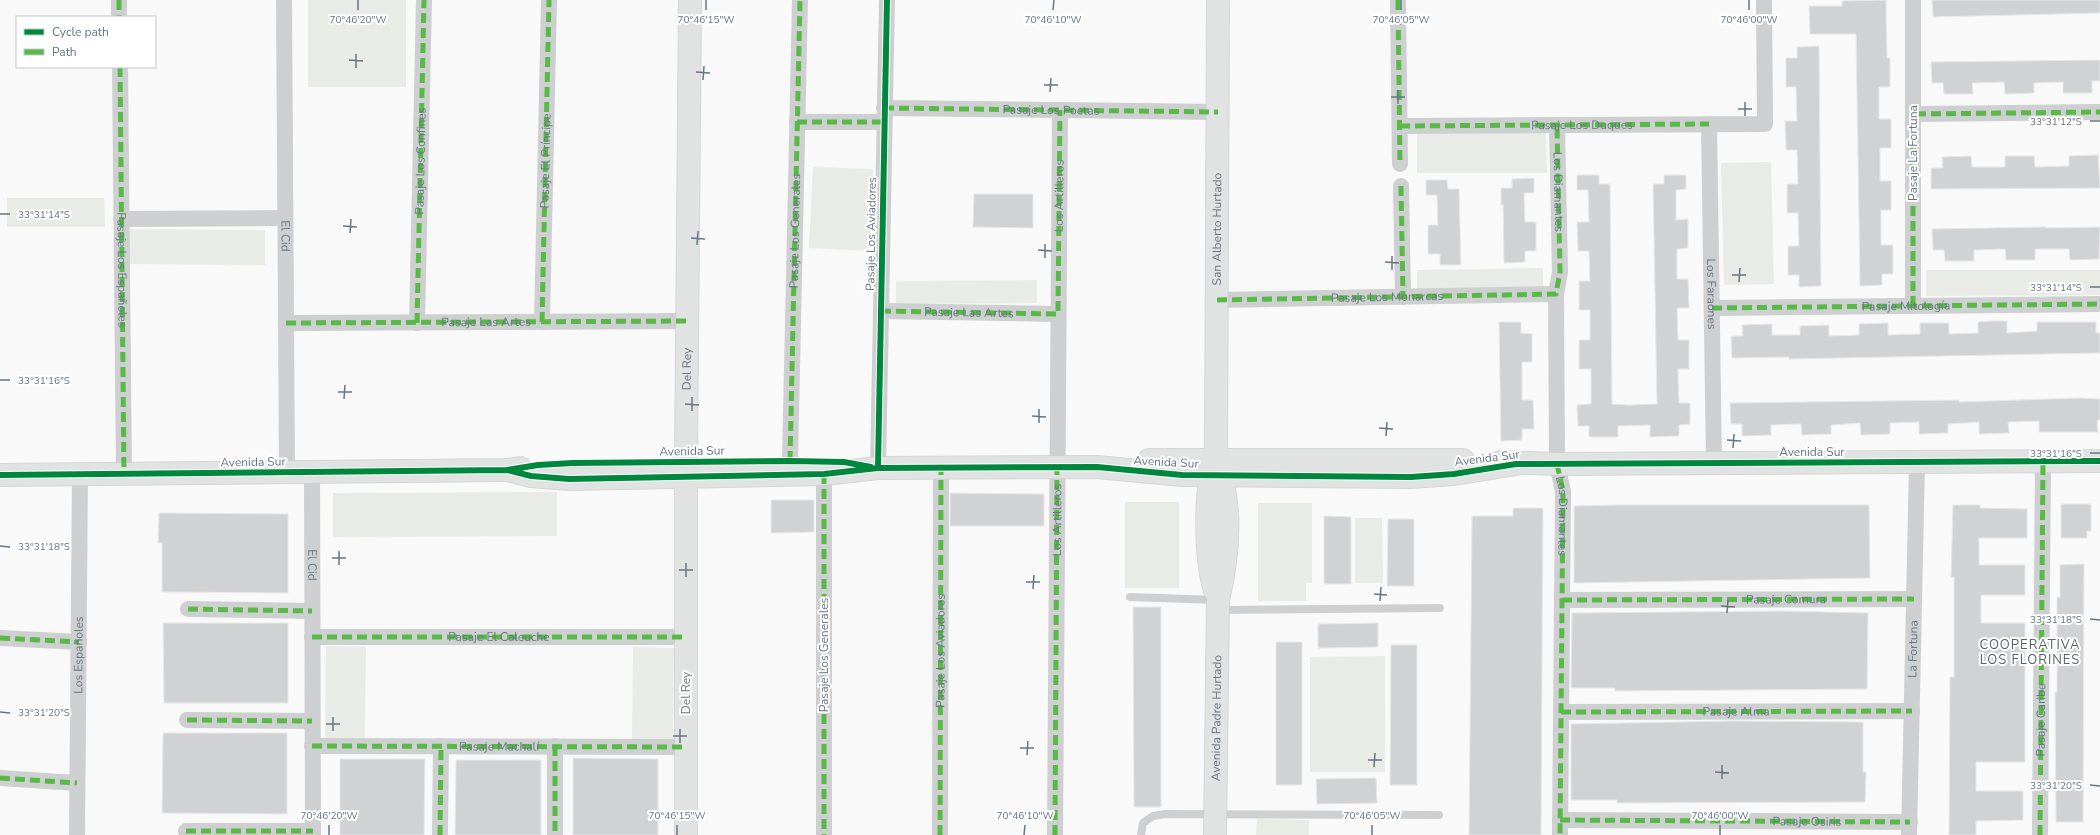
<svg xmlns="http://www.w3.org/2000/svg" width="2100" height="835" font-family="'Nunito Sans',sans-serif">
<rect width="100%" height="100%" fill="#f9f9f9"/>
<path fill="#e8ebe6" d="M308,0h98v87h-98z
M1417,133h129l1,40h-130z
M1771,162l3,122 -50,1 -3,-122z
M813,167l60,2 -4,82 -60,-3z
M7,198h97l1,29h-98z
M128,229l137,1v35l-137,-1z
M1543,268v23l-126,2v-23z
M1926,270h174v25l-174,1z
M1037,280v23l-141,1v-23z
M557,492v44l-224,1v-44z
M1125,502h54v86h-54z
M1258,503h54v80h-6v18h-48z
M1355,518h27l1,65h-28z
M326,646l40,1 -1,93 -40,-1z
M633,647l41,1 -1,92h-41z
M1385,656v116h-75v-115z
M1257,819l52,1v15h-53z"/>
<path fill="#d0d2d3" stroke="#e8e8e8" d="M1886,0l1,58h3v29h-11v32h12v29h-11v33h11v29h-10v35h12v29h-11v11l-22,1 -4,-252h-46l-1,-28h33v-5z
M1932,0h168v13l-167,4z
M1819,46l2,240 -22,1v-12h-11v-29h11l-1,-33h-11v-29h11l-1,-34h-11l-1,-29h12l-1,-34h-10v-29h11v-11z
M2100,60v21h-8v12h-29v-11l-29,1v10l-29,1 -1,-12 -32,1 1,11h-29l-1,-11h-11l-1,-21z
M2098,155l2,33 -169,1v-21h12l-1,-11 29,-1 1,11h33v-11h29l1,11 34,-1v-10z
M1577,175h22v9h11l2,220 17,1 28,-1 -4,-220h11v-9h22v14l-10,1v30l12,-1v29l-11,1v30h11l1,29h-12l1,32h11v29h-11l1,34h11v21l-11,1v11l-29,1v-12l-32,1v11h-29v-11h-11l-1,-21 14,-1v-35h-12v-29h11v-30h-11v-29h11l-1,-30h-11l-1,-29h12l-1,-32h-11z
M1534,178v15h-10l1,29h11v29h-11v11l-21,1 -1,-59 -2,1v-17h11v-9z
M1426,180h21l1,9h11l2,76h-21v-11h-12v-29h10l-1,-30h-11z
M974,194h59v34l-60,-1z
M2046,227v1l54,-1 -1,32 -29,1 -1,-11h-34v11h-29l-1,-11 -31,1v11h-29l-1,-11h-11l-1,-21z
M1992,321h15v12l30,-2v-9h59v11h4v20l-311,6v-2l-57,1 -1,-22h12l-1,-11 30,-1v11h28v-9l29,-1v11l30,-1v-11l29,-1v12l32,-1v-11h29v11l29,-1v-11z
M1499,322h22v11l11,1v28h-10v38h11l1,29h-12v11l-21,1z
M2079,398l21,1v21h-3l1,12h-59v-11l-31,1 1,11 -30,1v-12l-31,2v9l-29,1v-12l-29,1v11l-29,1 -1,-12 -29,2v9l-29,1 -1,-11 -30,1v10l-29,1v-12h-11l-1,-21 229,-3v2z
M950,493l94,1v32h-94z
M771,500h43v32l-43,1z
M2061,504h30v27h-4v7h-26z
M1619,505h250l1,73 -296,5v-77z
M1953,505h27v3l47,1v29h-48v27h46v30h-44v28h44v139h-49v29h47v29l-47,1v14h-27l1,-158h4v-100h-3z
M1513,508h30l-2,327h-72l3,-319h41z
M159,513l129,1v79l-126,-1v-49h-4z
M1324,516l27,1v67h-27z
M1388,519h26v67h-27z
M2084,564l-1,258h-27l-1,-130h2v-95h3v-32z
M1133,607h28v200h-27z
M1780,611l88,2 -1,76 -252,2v-3h-44l1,-75z
M163,623h125v80h-124z
M1378,623v24l-60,1v-24z
M1276,642h26v143h-26z
M1391,645h26v140h-27z
M1732,721l131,1v50h3l-1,30 -248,1v-3h-46v-76z
M163,733h124v81l-125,-1z
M573,758l85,1v76h-85z
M340,759h85l-1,76h-84z
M456,760h85v75h-86z
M1376,778l1,25 -60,1 -1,-25z"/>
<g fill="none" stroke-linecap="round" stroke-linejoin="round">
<defs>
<g id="secondary">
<path d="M1149,460h314"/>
<path d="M1501,462l56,2 543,-3"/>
<path d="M507,470l24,6 38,3 255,-5 54,-6 219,-1 85,8 229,2 43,-3 62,-10"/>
<path d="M0,475l507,-5 13,-2"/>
<path d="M1215,591c-9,-31 -12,-99 1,-130"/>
<path id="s19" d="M686,835v-373l4,-462"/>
<path id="s20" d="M1215,835l3,-235c11,-46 15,-95 -2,-141l2,-459"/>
</g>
</defs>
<use href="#secondary" stroke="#d5d6d7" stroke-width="24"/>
<path stroke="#cecfd0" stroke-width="8" d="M1130,597l87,3
M1219,610l221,-2
M1141,835l2,-12 10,-7 12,-2 274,1"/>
<g stroke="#cecfd0" stroke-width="16">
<path d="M119,0v17"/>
<path id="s1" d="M284,0l3,472"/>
<path d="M1398,0l2,164"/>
<path id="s2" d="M120,67l4,407"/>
<path id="s3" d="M884,108l334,4"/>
<path d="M1913,114l187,-2"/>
<path d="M797,122h87"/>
<path id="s4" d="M1709,124l5,340"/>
<path id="s5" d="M1557,125l3,147 -4,22 1,170 6,27 -3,344"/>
<path id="s6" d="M1400,126l365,-2 -1,-124"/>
<path d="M1401,186l2,111"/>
<path d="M121,219l164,-1"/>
<path d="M1217,300l339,-6"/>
<path d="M1913,306v-306"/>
<path id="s7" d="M1712,308l388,-4"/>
<path d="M881,311l177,3"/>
<path d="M542,322l7,-322"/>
<path id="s8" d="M286,323l401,-2"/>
<path id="s9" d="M417,323l7,-323"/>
<path id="s10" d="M790,461l10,-461"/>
<path d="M878,468l9,-468"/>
<path id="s11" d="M312,472l1,363"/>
<path d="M824,474v361"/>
<path id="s12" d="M1562,600l352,-1"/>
<path d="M188,609l124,2"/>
<path d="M312,637h374"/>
<path d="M0,638l79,4"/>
<path d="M1561,712l351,-1"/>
<path d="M187,720l125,1"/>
<path id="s13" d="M312,746l374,1"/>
<path d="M555,746v89"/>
<path d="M0,778l77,5"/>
<path d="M1560,820l350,2"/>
<path d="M186,831h127"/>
<path id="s14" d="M77,835l3,-361"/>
<path d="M440,835l1,-89"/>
<path id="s15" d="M940,835l1,-367"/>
<path id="s16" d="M1055,835l5,-725"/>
<path id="s17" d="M1909,835l8,-372"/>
<path id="s18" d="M2040,835l3,-374"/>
</g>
<use href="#secondary" stroke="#e1e2e2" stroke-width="22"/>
<g stroke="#58b947" stroke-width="5" stroke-dasharray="10 5" stroke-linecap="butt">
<path d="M119,0v17"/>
<path d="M1398,0l2,164"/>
<path d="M120,67l4,407"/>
<path d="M884,108l334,4"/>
<path d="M797,122h87"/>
<path d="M1400,126l309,-2"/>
<path d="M1401,186l2,111"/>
<path id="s21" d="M1217,300l339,-6 4,-22 -3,-147"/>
<path d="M1913,306v-192l187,-2"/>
<path d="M1712,308l388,-4"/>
<path id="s22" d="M881,311l177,3 2,-204"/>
<path id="s23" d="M542,322l7,-322"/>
<path d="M286,323l401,-2"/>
<path d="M417,323l7,-323"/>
<path d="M790,461l10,-461"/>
<path d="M1557,464l6,27 -3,344"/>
<path d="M824,474v361"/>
<path d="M1562,600l352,-1"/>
<path d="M188,609l124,2"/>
<path id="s24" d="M312,637h374"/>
<path d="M0,638l79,4"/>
<path id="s25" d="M1561,712l351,-1"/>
<path d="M187,720l125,1"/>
<path d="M312,746l374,1"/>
<path d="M555,746v89"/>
<path d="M0,778l77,5"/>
<path id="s26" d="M1560,820l350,2"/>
<path d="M186,831h127"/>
<path d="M440,835l1,-89"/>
<path d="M940,835l1,-367"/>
<path d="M1055,835l2,-367"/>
<path d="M2040,835l3,-374"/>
</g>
<defs>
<path id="cycleway" d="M878,468l9,-468
M507,470l24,6 38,3 255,-5 54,-6 219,-1 85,8 229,2 43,-3 62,-10 584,-3
M0,475l507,-5 31,-5 35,-2 217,-2 54,1 27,5"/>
</defs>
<use href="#cycleway" stroke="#fff" stroke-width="8"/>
<use href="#cycleway" stroke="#00873e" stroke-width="6"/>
</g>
<path fill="none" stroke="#657683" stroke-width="1.5" d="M358,10v-10M706,10v-10M1053,10l1,-10M1401,10v-10M1749,10v-10M349,60l14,1M356,68v-14M696,72l14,1M703,80l1,-14M1044,85h14M1050,92l1,-14M1391,97h14M1398,104v-14M1738,109h14M1745,116v-14M2090,121h10M0,214h10M343,226l14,1M350,233l1,-14M691,238l14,1M697,245l1,-14M1038,250l14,1M1045,258v-14M1385,262l14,1M1392,270v-14M1732,275h14M1739,282l1,-14M2090,287h10M0,380h10M338,392h14M344,399l1,-14M685,404l14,1M692,411v-14M1032,416l14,1M1039,423v-14M1379,428l14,1M1386,436l1,-14M1727,440l14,1M1733,448l1,-14M2090,453h10M0,546l10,1M332,558h14M339,565v-14M679,570h14M686,577v-14M1026,582h14M1033,589l1,-14M1374,594l13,1M1380,601l1,-14M1721,606l14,1M1727,613l1,-13M2090,619l10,1M0,712l10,1M326,724h14M333,731v-14M673,736h14M680,743v-14M1020,748h14M1027,755l1,-14M1368,760h14M1374,767l1,-14M1715,772l14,1M1722,779v-14M2090,785l10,1M329,835v-10M677,835v-10M1024,835l1,-10M1372,835v-10M1720,835v-10"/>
<g text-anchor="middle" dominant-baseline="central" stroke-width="4" stroke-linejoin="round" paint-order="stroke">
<g font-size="12" fill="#657683" stroke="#fff">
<text stroke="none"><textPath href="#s3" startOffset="167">Pasaje Los Poetas</textPath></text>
<text stroke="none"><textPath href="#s6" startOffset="182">Pasaje Los Duques</textPath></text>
<text transform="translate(1913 153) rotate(-90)">Pasaje La Fortuna</text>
<text stroke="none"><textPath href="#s9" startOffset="162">Pasaje Los Confines</textPath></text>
<text stroke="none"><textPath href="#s23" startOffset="161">Pasaje El Príncipe</textPath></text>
<text stroke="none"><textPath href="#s5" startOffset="67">Los Diamantes</textPath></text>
<text stroke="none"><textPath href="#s22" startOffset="295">Los Artilleros</textPath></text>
<text stroke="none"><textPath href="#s20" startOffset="608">San Alberto Hurtado</textPath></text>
<text stroke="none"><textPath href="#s10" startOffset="230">Pasaje Los Generales</textPath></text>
<text transform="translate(871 234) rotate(-89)">Pasaje Los Aviadores</text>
<text stroke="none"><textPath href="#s1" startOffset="236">El Cid</textPath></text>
<text stroke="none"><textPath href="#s2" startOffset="203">Pasaje Los Españoles</textPath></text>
<text stroke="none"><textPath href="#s4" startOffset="170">Los Faraones</textPath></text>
<text stroke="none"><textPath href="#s21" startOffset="170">Pasaje Los Monarcas</textPath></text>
<text stroke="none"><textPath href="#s7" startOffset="194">Pasaje Mitología</textPath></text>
<text stroke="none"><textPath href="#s22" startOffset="88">Pasaje Las Artes</textPath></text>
<text stroke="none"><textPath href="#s8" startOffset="200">Pasaje Las Artes</textPath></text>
<text stroke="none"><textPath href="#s19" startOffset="466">Del Rey</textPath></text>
<text transform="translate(692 451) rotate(-1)">Avenida Sur</text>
<text x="1812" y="452">Avenida Sur</text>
<text transform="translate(1487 458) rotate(-7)">Avenida Sur</text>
<text transform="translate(253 462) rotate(-1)">Avenida Sur</text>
<text transform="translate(1166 462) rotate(3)">Avenida Sur</text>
<text stroke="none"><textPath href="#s5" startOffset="392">Los Diamantes</textPath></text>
<text stroke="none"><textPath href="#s16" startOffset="315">Los Artilleros</textPath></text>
<text stroke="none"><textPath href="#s11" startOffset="93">El Cid</textPath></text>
<text stroke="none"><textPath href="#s12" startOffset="224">Pasaje Comura</textPath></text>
<text stroke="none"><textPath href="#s24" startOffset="187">Pasaje El Caleuche</textPath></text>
<text stroke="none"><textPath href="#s17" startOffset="186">La Fortuna</textPath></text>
<text stroke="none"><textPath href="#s15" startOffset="184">Pasaje Los Aviadores</textPath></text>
<text stroke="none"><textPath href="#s14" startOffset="180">Los Españoles</textPath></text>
<text transform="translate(824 655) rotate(-90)">Pasaje Los Generales</text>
<text transform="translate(686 693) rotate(-90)">Del Rey</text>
<text stroke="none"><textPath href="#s25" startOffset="175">Pasaje Alma</textPath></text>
<text stroke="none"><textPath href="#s20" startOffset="117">Avenida Padre Hurtado</textPath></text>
<text stroke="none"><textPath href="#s18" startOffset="115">Pasaje Caribe</textPath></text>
<text stroke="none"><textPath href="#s13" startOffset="187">Pasaje Machalí</textPath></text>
<text stroke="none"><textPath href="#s26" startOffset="247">Pasaje Osiris</textPath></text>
</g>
<g font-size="13" letter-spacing="1" fill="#57646e" stroke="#fff">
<text x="2030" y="645">COOPERATIVA<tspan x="2030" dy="15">LOS FLORINES</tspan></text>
</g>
</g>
<g font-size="10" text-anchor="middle" fill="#657683" stroke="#fff" stroke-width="4" stroke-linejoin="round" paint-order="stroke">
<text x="358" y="23">70°46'20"W</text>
<text x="706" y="23">70°46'15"W</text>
<text x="1053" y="23">70°46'10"W</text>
<text x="1401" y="23">70°46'05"W</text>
<text x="1749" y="23">70°46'00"W</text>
<text x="2056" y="125">33°31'12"S</text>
<text x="44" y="218">33°31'14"S</text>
<text x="2056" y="291">33°31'14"S</text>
<text x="44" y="384">33°31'16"S</text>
<text x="2056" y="457">33°31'16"S</text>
<text x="44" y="550">33°31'18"S</text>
<text x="2056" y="623">33°31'18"S</text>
<text x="44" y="716">33°31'20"S</text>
<text x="2056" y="789">33°31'20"S</text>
<text x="329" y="819">70°46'20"W</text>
<text x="677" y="819">70°46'15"W</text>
<text x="1025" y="819">70°46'10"W</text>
<text x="1372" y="819">70°46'05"W</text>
<text x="1720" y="819">70°46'00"W</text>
</g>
<rect x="16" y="16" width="140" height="52" fill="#ffffff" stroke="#c1c8cd"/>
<rect x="24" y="29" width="20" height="6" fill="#00873e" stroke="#c1c8cd"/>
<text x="52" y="36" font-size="12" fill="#657683">Cycle path</text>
<rect x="24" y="49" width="20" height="6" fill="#58b947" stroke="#c1c8cd"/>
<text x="52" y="56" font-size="12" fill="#657683">Path</text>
</svg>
